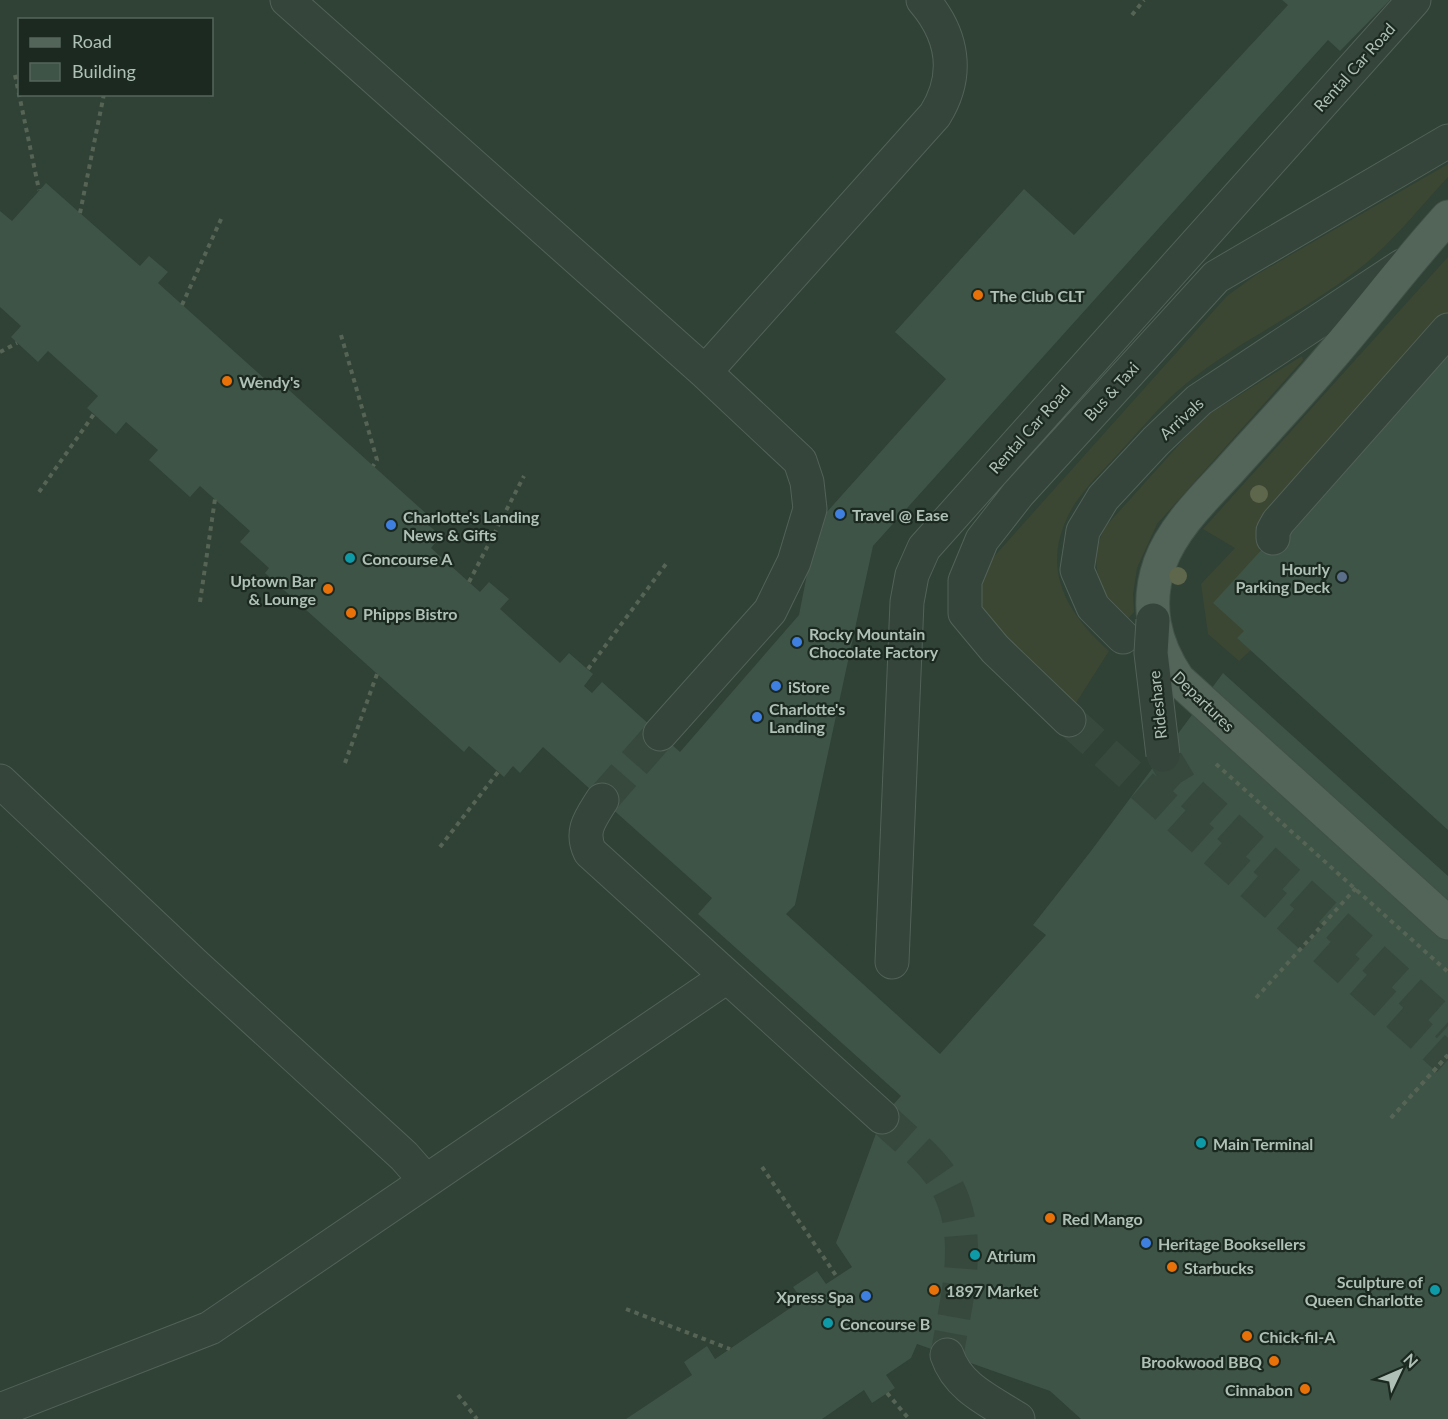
<svg xmlns="http://www.w3.org/2000/svg" width="1448" height="1419" font-family="Lato,sans-serif">
<rect width="100%" height="100%" fill="#223428"/>
<path fill="#304136" fill-rule="evenodd" d="M0,0h1448v1419h-1448zM20,20h192v74h-192z"/>
<path fill="#3b4732" d="M1448,164v13c-28,30 -55,65 -88,91 -56,44 -124,74 -178,119 -24,20 -44,46 -66,69 -15,17 -35,35 -46,56 -30,57 -4,100 39,139l-35,55c-21,-20 -90,-75 -95,-101 -2,-15 5,-31 11,-44l237,-265 29,-21z
M1448,257v56l-183,206 -7,20 2,13 -16,79 7,19 -12,11 -31,-27 -7,-50 34,-36 -32,-19z
M1302,356l1,4 -146,164 -20,44 -4,26 1,18 -7,8c-28,-26 -41,-59 -21,-94l97,-108z"/>
<path fill="#3e5446" d="M1282,0h108l-50,51 -12,-11 -455,506 -78,359 -9,9 154,140 106,-119 -13,-10 58,-74 132,-178 225,203v543h-367l-31,-28 -133,-47 -6,14 -25,17 9,13 -23,15 -8,-13 -42,29h-196l66,-44 -8,-13 23,-16 8,13 87,-59 -9,-13 24,-16 9,13 26,-17 -16,-24 46,-126 19,-21 -203,-182 14,-16 -169,-151 -23,26 -7,-7 -9,11 -35,-31 -5,6 -199,-179 4,-5 -29,-26 10,-11 -50,-45 -10,11 -41,-37 9,-10 -32,-28 -10,12 -29,-26 11,-12 -50,-45 -10,11 -27,-25 10,-11 -21,-19v-96l12,10 34,-38 94,83 9,-10 19,16 -10,11 117,105 5,-6 150,135 -5,5 16,14 -10,12 49,44 9,-10 20,17 -9,10 60,54 9,-10 24,21 -9,12 8,7 10,-11 78,70 119,-137 18,-92 129,-144 -51,-47 129,-143 50,46 214,-230z
M1448,345v485l-211,-192 7,-7 -31,-28z"/>
<g fill="none" stroke-linecap="round" stroke-linejoin="round">
<path stroke="#37493d" stroke-width="33" stroke-dasharray="33 16" stroke-linecap="butt" d="M1069,720l379,340
M1163,755l17,28 268,243
M602,800l58,-66
M882,1117c18,18 41,35 56,55 40,55 19,122 9,183"/>
<defs>
<path id="minor" d="M287,0l418,372 95,89 7,21 3,27 -16,53 -24,49 -110,123
M705,372l230,-257c25,-40 18,-80 -12,-115
M1273,538v-7l5,-9 170,-192
M1123,637l-30,-30 -16,-37 6,-39 20,-33 53,-57 43,-41 203,-134
M1069,720l-74,-71 -30,-36v-32l17,-41 36,-46 198,-217 232,-136
M0,781l195,184 209,191 22,25
M602,800c-12,19 -22,31 -12,52l292,265
M892,962l15,-360 5,-27 12,-27 490,-548
M947,1355c11,33 43,46 71,64
M0,1410l210,-82 515,-350"/>
<path id="major" d="M1448,217c-42,46 -79,96 -120,143 -32,38 -67,75 -100,112 -25,27 -55,56 -68,91 -15,42 -6,80 18,116l270,244"/>
</defs>
<use href="#minor" stroke="#526259" stroke-width="35"/>
<use href="#major" stroke="#415147" stroke-width="35"/>
<path stroke="#556454" stroke-width="4" stroke-dasharray="4.5 4.5" stroke-linecap="butt" d="M1132,15l12,-15
M15,75l24,115
M80,213l24,-119
M182,305l40,-88
M341,335l36,125 -4,6
M0,352l17,-9
M39,492l55,-78
M469,582l55,-106
M200,602l15,-103
M588,669l78,-105
M345,763l32,-89
M1216,764l232,208
M440,847l58,-75
M1256,998l100,-110
M1391,1118l57,-63
M762,1167l75,110
M626,1309l104,40
M887,1393l22,26
M458,1395l19,24"/>
<use href="#minor" stroke="#35453b" stroke-width="33"/>
<use href="#major" stroke="#536559" stroke-width="33"/>
<defs>
<path id="minor-bridge" d="M1153,620l-2,33 12,102"/>
</defs>
<use href="#minor-bridge" stroke="#526259" stroke-width="35" stroke-linecap="butt"/>
<path stroke="#556454" stroke-width="4" stroke-dasharray="4.5 4.5" stroke-linecap="butt" d="M1391,1118l57,-63"/>
<use href="#minor-bridge" stroke="#35453b" stroke-width="33"/>
</g>
<g fill="#5e664c">
<circle cx="1259" cy="494" r="9"/>
<circle cx="1178" cy="576" r="9"/>
</g>
<g fill="#e8710a" stroke="#1b2920" stroke-width="2">
<circle cx="978" cy="295" r="6"/>
<circle cx="227" cy="381" r="6"/>
<circle cx="328" cy="589" r="6"/>
<circle cx="351" cy="613" r="6"/>
<circle cx="1050" cy="1218" r="6"/>
<circle cx="1172" cy="1267" r="6"/>
<circle cx="934" cy="1290" r="6"/>
<circle cx="1247" cy="1336" r="6"/>
<circle cx="1274" cy="1361" r="6"/>
<circle cx="1305" cy="1389" r="6"/>
</g>
<g fill="#3f7fe0" stroke="#1b2920" stroke-width="2">
<circle cx="840" cy="514" r="6"/>
<circle cx="391" cy="525" r="6"/>
<circle cx="797" cy="642" r="6"/>
<circle cx="776" cy="686" r="6"/>
<circle cx="757" cy="717" r="6"/>
<circle cx="1146" cy="1243" r="6"/>
<circle cx="866" cy="1296" r="6"/>
</g>
<g fill="#0f9aa8" stroke="#1b2920" stroke-width="2">
<circle cx="350" cy="558" r="6"/>
<circle cx="1201" cy="1143" r="6"/>
<circle cx="975" cy="1255" r="6"/>
<circle cx="1435" cy="1290" r="6"/>
<circle cx="828" cy="1323" r="6"/>
</g>
<circle fill="#5c6f8a" stroke="#1b2920" stroke-width="2" cx="1342" cy="577" r="6"/>
<g text-anchor="middle" dominant-baseline="central" stroke-width="4.5" stroke-linejoin="round" paint-order="stroke">
<g font-size="16" fill="#afc1b6" stroke="#1b2920">
<text transform="translate(1354 67) rotate(-48)">Rental Car Road</text>
<text transform="translate(1111 391) rotate(-48)">Bus &amp; Taxi</text>
<text transform="translate(1181 418) rotate(-43)">Arrivals</text>
<text transform="translate(1029 429) rotate(-48)">Rental Car Road</text>
<text transform="translate(1204 701) rotate(44)">Departures</text>
<text transform="translate(1157 705) rotate(-96)">Rideshare</text>
</g>
<g font-size="16" font-weight="bold" fill="#afc1b6" stroke="#1b2920" text-anchor="start">
<text x="990" y="295">The Club CLT</text>
<text x="239" y="381">Wendy's</text>
<text x="852" y="514">Travel @ Ease</text>
<text x="403" y="516">Charlotte's Landing<tspan x="403" dy="18">News &amp; Gifts</tspan></text>
<text x="362" y="558">Concourse A</text>
<text x="1330" y="568" text-anchor="end">Hourly<tspan x="1330" dy="18">Parking Deck</tspan></text>
<text x="316" y="580" text-anchor="end">Uptown Bar<tspan x="316" dy="18">&amp; Lounge</tspan></text>
<text x="363" y="613">Phipps Bistro</text>
<text x="809" y="633">Rocky Mountain<tspan x="809" dy="18">Chocolate Factory</tspan></text>
<text x="788" y="686">iStore</text>
<text x="769" y="708">Charlotte's<tspan x="769" dy="18">Landing</tspan></text>
<text x="1213" y="1143">Main Terminal</text>
<text x="1062" y="1218">Red Mango</text>
<text x="1158" y="1243">Heritage Booksellers</text>
<text x="987" y="1255">Atrium</text>
<text x="1184" y="1267">Starbucks</text>
<text x="1423" y="1281" text-anchor="end">Sculpture of<tspan x="1423" dy="18">Queen Charlotte</tspan></text>
<text x="946" y="1290">1897 Market</text>
<text x="854" y="1296" text-anchor="end">Xpress Spa</text>
<text x="840" y="1323">Concourse B</text>
<text x="1259" y="1336">Chick-fil-A</text>
<text x="1262" y="1361" text-anchor="end">Brookwood BBQ</text>
<text x="1293" y="1389" text-anchor="end">Cinnabon</text>
</g>
</g>
<rect x="18" y="18" width="195" height="78" fill="#1b2920" stroke="#56665c" stroke-width="1.5"/>
<rect x="30" y="38" width="30" height="9" fill="#536559" stroke="#56665c" stroke-width="1.5"/>
<text x="72" y="48" font-size="18" fill="#afc1b6">Road</text>
<rect x="30" y="63" width="30" height="18" fill="#3e5446" stroke="#56665c" stroke-width="1.5"/>
<text x="72" y="78" font-size="18" fill="#afc1b6">Building</text>
<g transform="translate(1400 1371) rotate(46)" stroke="#1b2920" stroke-width="4.5" paint-order="stroke">
<path d="M0-4.5L10 22L0 15L-10 22Z" fill="#afc1b6"/>
<text y="-9" font-size="16" font-weight="bold" text-anchor="middle" fill="#afc1b6">N</text>
</g>
</svg>
